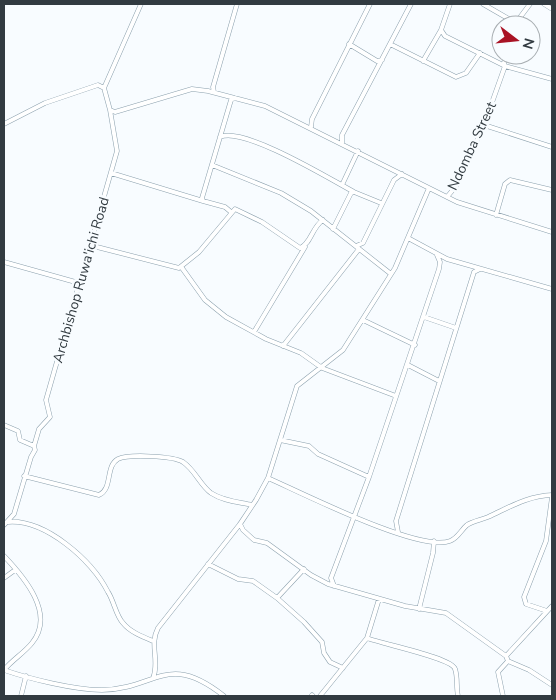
<svg xmlns="http://www.w3.org/2000/svg" width="556" height="700" font-family="'Nunito Sans',sans-serif">
<rect width="100%" height="100%" fill="#f8fcff"/>
<g fill="none" stroke-linecap="round" stroke-linejoin="round">
<defs>
<path id="street" d="M450,4l-9,26 4,6 60,30 47,13
M483,4l26,15 6,6
M544,4l8,5
M515,24l15,-20
M349,44l28,17 5,-1
M390,44l66,33 10,-4 14,-20
M423,61l18,-31
M504,65l1,-10
M104,88l37,-84
M214,92l-1,-5 24,-83
M4,124l41,-21 53,-18 6,3 6,22 5,2 77,-23 16,2 57,15 192,96 95,30
M484,125l68,22
M311,127l1,-8 58,-115
M220,137c23,-11 110,42 134,55
M342,143v-8l69,-131
M212,165l69,28 30,18 80,63
M111,173l92,28
M342,185l16,-34
M447,197l9,-11 28,-61 21,-59
M231,212l-6,-5 -22,-6 -1,-3 29,-98 3,-2
M496,215l9,-31 5,-4 42,10
M333,229l18,-36 3,-1 27,11
M408,238l39,21 105,30
M91,242l6,5 82,21 20,-16 36,-43 27,13 38,26c11,-4 12,-21 23,-28
M356,246l7,-3 31,-63 8,-6
M4,262l75,21
M182,268l23,32 21,17 40,22 35,14 21,15 74,28
M424,317l32,11
M363,320l52,25
M254,332l51,-85
M283,346l76,-97
M408,365l31,16
M4,425l14,6 2,9 14,6 1,4 -4,7 -17,57 -10,11
M280,440l29,6 9,8 51,23
M34,446l5,-17 11,-12 -4,-17 71,-249 -7,-41
M24,476l75,19c14,-6 6,-29 19,-36 11,-5 55,-3 65,3 12,8 17,23 28,31 12,8 28,9 41,12
M268,478c32,14 152,75 182,63 8,-3 11,-11 17,-16 6,-4 14,-5 21,-8 22,-10 39,-21 64,-22
M8,522c37,-3 84,38 100,70 6,9 8,24 15,31 7,9 20,14 30,18
M240,524l3,6 11,10 13,3 44,32 17,9 77,22 41,7 60,43 46,-50
M398,532l-2,-11 78,-249 6,-3
M4,556c20,21 52,58 28,87 -8,10 -20,17 -28,27
M208,564l30,15 15,2 24,17 27,24 18,20 2,11 6,9 13,6
M4,578l11,-8
M334,586l-3,-8 38,-101 70,-208 1,-7 -3,-7
M277,598l27,-29
M419,609l14,-56 1,-12
M547,611l-21,-7 -2,-7 22,-56 6,-44
M367,638c15,6 86,20 88,31 3,8 1,18 3,27
M506,656l2,5 21,9 23,15
M4,670c26,9 71,20 98,20 55,-1 65,-39 122,6
M153,678c7,-17 -4,-33 5,-50l82,-104 16,-24 12,-22 29,-92 46,-36 52,-82 34,-80
M312,695l1,1
M21,696l5,-20
M320,696l47,-58 12,-39
M503,696l-5,-24 10,-11"/>
</defs>
<use href="#street" stroke="#8ca1ae" stroke-width="5"/>
<use href="#street" stroke="#fff" stroke-width="4"/>
</g>
<g text-anchor="middle" dominant-baseline="central" stroke-width="5" stroke-linejoin="round" paint-order="stroke">
<g font-size="14" fill="#323b41" stroke="#f8fcff">
<text transform="translate(472 146) rotate(-65)">Ndomba Street</text>
<text transform="translate(81 280) rotate(-74)">Archbishop Ruwa'ichi Road</text>
</g>
</g>
<rect width="556" height="700" fill="none" stroke="#323b41" stroke-width="10"/>
<g transform="translate(516 40) rotate(106)"><circle r="24" fill="#f8fcff" stroke="#a9afb3"/>
<path d="M0-4L9 19L0 12L-9 19Z" fill="#a91325"/>
<text y="-8" font-size="14" font-weight="bold" text-anchor="middle" fill="#323b41">N</text>
</g>
</svg>
